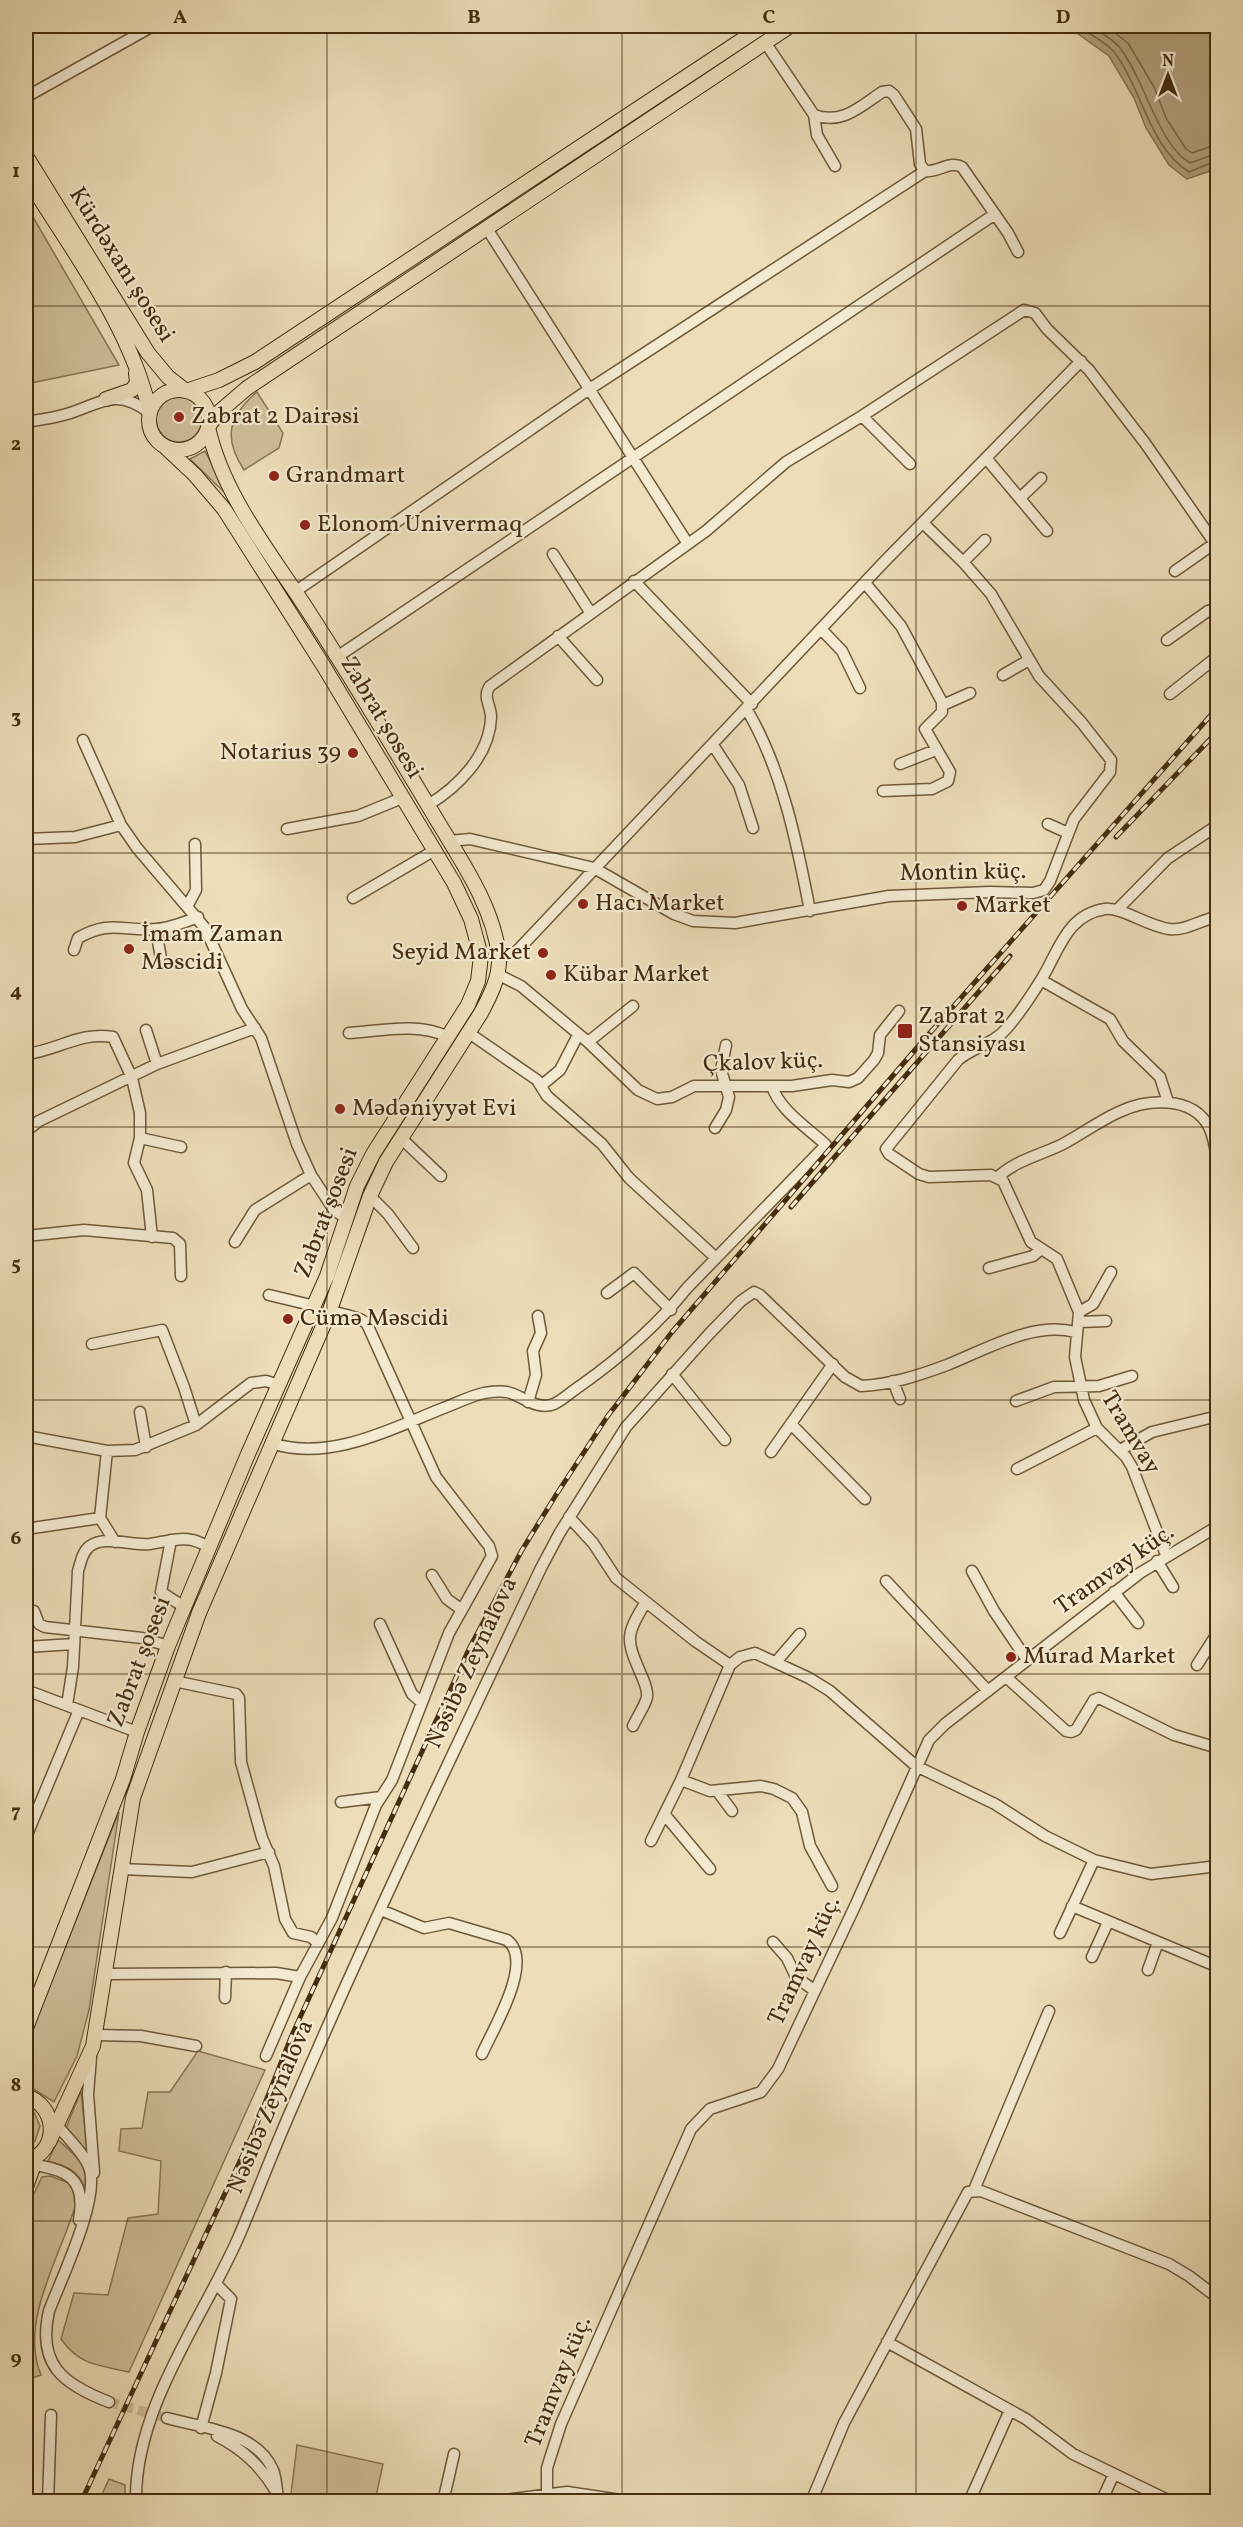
<svg xmlns="http://www.w3.org/2000/svg" width="1243" height="2527" font-family="Vollkorn,serif">
<rect width="100%" height="100%" fill="#eddeb9"/>
<filter id="stains"><feTurbulence type="fractalNoise" baseFrequency=".00333" numOctaves="4"/><feColorMatrix values="0 0 0 0 .2 0 0 0 0 .09 0 0 0 0 .02 0 0 0 .5 -.17"/></filter>
<radialGradient id="worn" r=".72"><stop offset=".6" stop-color="#630" stop-opacity="0"/><stop offset="1" stop-color="#630" stop-opacity=".3"/></radialGradient>
<path fill="#d0c09c" stroke="#8a7655" stroke-width="1.5" d="M26,205l93,160 -93,19z
M257,392l26,41 -4,15 -35,22c-21,-32 -16,-53 13,-78z
M156 419a23 23 0 1 1 46 0a23 23 0 1 1-46 0Z
M205,451l23,45 -38,-37z
M119,1812l-30,198 -12,46 -23,46 -28,-18v-39z
M198,2051l67,19 -136,302c-30,-7 -49,-6 -68,-33l13,-46 34,2 20,-77 30,-4 3,-53 -42,-10 2,-22 21,-1 6,-36h22z
M81,2091l6,58 -3,1 -18,-22z
M26,2107l8,5 6,14 -5,15 -9,7z
M58,2140c18,16 30,23 27,48 -7,-18 -19,-22 -37,-27z
M50,2176l19,7 5,10 1,14c-16,52 -56,116 -34,168l-15,5v-170l16,-33z
M297,2445l86,19 -8,37 -84,-7z
M109,2479l16,6v16h-26z"/>
<path fill="#b4a27f" stroke="#877352" stroke-width="1.5" d="M1067,26h150l1,137 -5,7 -26,9 -18,-14 -23,-37 -12,-30 -25,-42z"/>
<g fill="none" stroke-linecap="round" stroke-linejoin="round">
<path stroke="#7c6846" stroke-width="1.5" d="M1077,26c12,8 29,16 38,27 27,36 34,94 74,119l29,-12
M1090,26c10,6 23,13 30,22 24,30 39,98 70,115l28,-10
M1106,26l22,17 26,44 12,31 20,31 6,4 26,-9"/>
<path stroke="#cbbb97" stroke-width="10" stroke-dasharray="10 5" stroke-linecap="butt" d="M109,2402l58,16"/>
<defs>
<path id="minor" d="M765,42l49,73c28,10 46,-8 68,-23l7,-1 5,4 22,34 4,35 5,7c13,2 25,-11 37,-4l46,66 10,19
M26,97l127,-71
M814,115l3,20 18,31
M486,227l202,317
M862,416l48,48
M26,422c13,-2 28,-4 41,-8 35,-11 49,-27 83,-1
M986,458l61,73
M1021,497l20,-19
M553,554l37,58
M963,562l22,-22
M1175,571l40,-28
M634,581l118,123
M865,583l36,43 41,76v10l-17,17 25,43 -2,9 -16,8 -49,2
M296,591l292,-201 337,-219
M822,630l20,21 18,37
M558,636l39,44
M1167,640l41,-29 10,-3
M337,657l658,-443
M1003,675l26,-15
M1170,694l48,-38
M943,705l27,-12
M747,710c35,59 50,133 63,201
M83,740l38,85 16,23 68,80 37,81 19,29 36,106 14,31 23,35 12,8
M713,745l26,40 14,43
M900,764l36,-14
M428,805c30,-18 62,-50 63,-88 0,-12 -9,-20 -1,-31l216,-155 80,-69 76,-46 162,-106 11,3 12,16 42,41 56,73 73,105
M1048,824l20,9
M287,829l71,-13 44,-18
M26,839l49,-2 46,-12
M449,841l21,-2 124,29 80,46 19,7 42,2 154,-27 101,-4 43,1 11,-3 6,-9 24,-62 36,-47 1,-12 -29,-37 -43,-47 -48,-82 -28,-32 -40,-39
M353,898l82,-48
M188,905l8,-15 -1,-46
M1118,909l50,-51 50,-33
M156,930l6,34
M74,950l4,-12c33,-19 45,-6 79,-9 14,-1 28,-7 41,-12
M499,958l18,-7 366,-388 198,-202
M497,974l24,12 67,56 50,48 19,9 15,-2 22,-11h98l40,-6 17,2 9,-4 16,-18 4,-7 2,-18 19,-24
M1041,980l69,39 13,22 37,36 8,25
M146,1030l11,34
M349,1033c32,-2 69,-11 99,4
M469,1033l68,47 10,16 55,48 27,34 87,80
M588,1042l45,-36
M26,1054c30,-3 55,-23 87,-17l19,41 8,35v25l-6,25 13,27 5,47
M542,1085l18,-15 18,-35
M715,1128l11,-18 3,-13 -8,-27 5,-25
M26,1131l13,-10 118,-57 98,-36
M140,1138l41,9
M401,1138l40,38
M998,1177c18,-17 43,-22 65,-33 19,-10 36,-23 56,-32 28,-13 73,-17 90,15 6,12 7,27 9,40
M370,1196l18,18 25,34
M26,1236l58,-6 89,8 7,6 1,32
M235,1242l20,-32 56,-35
M989,1268l44,-12 7,-6
M607,1293l27,-20 37,37
M269,1295l46,11
M1079,1312l14,-8 18,-32
M1079,1322l27,-1
M92,1344l70,-14 22,57 12,38
M672,1374l53,66
M893,1381l7,18
M1016,1401l38,-14 45,-1 33,-10
M528,1402l8,-27 -3,-24 8,-18 -3,-17
M140,1412l6,35
M791,1424l74,75
M26,1436l81,15 28,-1 61,-25 55,-42 15,-2 13,4
M271,1443c57,19 118,-13 170,-34 14,-5 29,-13 43,-16 7,-1 16,-2 23,-1 15,3 29,19 47,12 9,-4 18,-13 26,-18 41,-29 76,-59 107,-98l139,-143c-18,-17 -47,-35 -54,-59
M1120,1450l32,-18 66,-16
M107,1451l-7,67 15,24
M771,1452l62,-88
M1017,1469l80,-41
M569,1517l24,26 23,35 79,63 35,24 10,-8 15,-4 54,25 21,13 86,75 79,38 50,32 49,24 57,14 67,-8
M26,1529l74,-11
M171,1540l-10,52 23,15
M1166,1555l-34,-88 -6,-10 -29,-29 -13,-28 -9,-43 4,-45 -22,-53 -26,-17 -28,-61 -12,-6 -62,2 -10,-3 -30,-20 -3,-5 72,-89c15,-13 36,-16 49,-32 12,-14 24,-32 34,-48 18,-29 25,-65 64,-71 17,-2 42,17 64,20 18,2 32,-10 49,-12
M1157,1561l16,26
M972,1571l22,40 33,49
M432,1575l15,24 15,11
M886,1581l102,110
M1114,1592l24,31
M34,1611l5,13 6,3 97,11 26,8
M380,1624l32,70 9,8
M26,1647l48,-3
M776,1662l24,-28
M1197,1665l21,-33
M1006,1677l60,54 5,1 5,-2 18,-30 5,-2 75,37 44,13
M174,1681l62,13 3,4 2,64 21,76 12,28 11,53 8,14 18,4 7,6
M26,1690l111,42
M67,1705l6,-38 5,-96c3,-9 4,-19 12,-25 15,-11 43,0 60,-2 14,-2 29,-7 42,-4 6,1 12,5 18,7
M633,1726c4,-9 12,-20 14,-29 1,-6 -2,-13 -4,-18 -16,-38 -20,-41 3,-77
M681,1780l29,11 51,-5 13,3 18,9 10,14 8,34 22,40
M718,1792l14,19
M341,1802l40,-5
M665,1815l45,54
M26,1837l53,-127
M651,1841l30,-61 49,-115
M121,1869l71,3 77,-20
M1072,1906l146,61
M381,1910l43,18 25,-5 58,17c28,21 -14,89 -25,114
M1060,1933l34,-73
M773,1942l14,16 9,19 19,14
M1092,1957l16,-35
M1148,1970l10,-28
M106,1974l170,-1 24,4
M225,1998l1,-26
M96,2035l45,1 55,10
M266,2056l34,-79 32,-59 44,-113 16,-25 57,-147 43,-77 -3,-10 -53,-69 -69,-153c-7,-8 -26,-9 -37,-14
M91,2057l-3,37 6,79
M53,2120c11,15 29,30 36,47 12,30 -28,112 -40,144 -12,53 13,73 60,91
M28,2164c38,5 59,13 51,56
M974,2190l75,-179
M887,2342l139,77 47,35 99,48
M167,2418c35,10 89,13 106,52 4,10 3,21 6,32
M201,2428l15,-55 15,-74 -15,-15
M217,2436c25,13 43,29 58,54
M547,2493v-25l14,-44 130,-295 19,-20 51,-17 17,-23 78,-165 73,-164 16,-16 195,-151 78,-47
M48,2502l3,-87
M136,2502c-2,-94 67,-183 103,-266 18,-42 34,-85 53,-128 78,-182 164,-361 249,-540l18,-34 67,-107 83,-93 32,-33 13,-9 6,3 85,82 16,9c29,-1 59,-11 86,-21 38,-15 86,-44 128,-33
M443,2502l11,-48
M490,2502l77,-10 67,10
M811,2502l33,-79 124,-231 13,-1 188,73 20,12 29,22
M969,2502l41,-92
M1101,2502l13,-28"/>
<path id="major" d="M26,156l122,197 20,24 18,14 33,-11 36,-18 508,-336
M26,176c45,74 105,150 124,237
M149 420a30 30 0 1 1 60 0a30 30 0 1 1-60 0Z
M106,399l26,-9 5,-7 -1,-10
M26,2028l97,-249 14,-47 31,-86 80,-192 79,-178 30,-90 16,-32 95,-149 10,-24 3,-25 -10,-37 -17,-36 -131,-218 -99,-156 -29,-34 -32,-30
M26,2096c32,10 34,56 0,65
M49,2142l44,-96 40,-248 66,-185 131,-303 40,-114 16,-34 95,-149c9,-17 19,-36 18,-56 -5,-49 -37,-95 -61,-135 -41,-69 -83,-138 -126,-205 -38,-60 -89,-120 -104,-190l10,-14 29,-25 543,-362
M26,2187l11,-31"/>
</defs>
<use href="#minor" stroke="#6e5939" stroke-width="13"/>
<use href="#major" stroke="#442d0e" stroke-width="16"/>
<use href="#minor" stroke="#f3ead2" stroke-width="10"/>
<use href="#major" stroke="#eddeb9" stroke-width="14"/>
<defs>
<path id="rail" d="M1116,837l102,-106
M791,1207l219,-251
M81,2502l173,-371 38,-96 177,-386 53,-99 34,-55 51,-78 65,-85 249,-289 297,-336"/>
</defs>
<use href="#rail" stroke="#442d0e" stroke-width="5"/>
<use href="#rail" stroke="#f3ead2" stroke-width="3" stroke-dasharray="9" stroke-linecap="butt"/>
</g>
<path fill="none" stroke="#442d0e" stroke-width="1.5" stroke-opacity="0.55" d="M327,26v2476M622,26v2476M916,26v2476M26,306h1192M26,580h1192M26,853h1192M26,1127h1192M26,1400h1192M26,1674h1192M26,1947h1192M26,2221h1192"/>
<g fill="#8f2418" stroke="#f3ead2" stroke-width="2">
<circle cx="179" cy="417" r="6"/>
<circle cx="274" cy="476" r="6"/>
<circle cx="305" cy="525" r="6"/>
<circle cx="353" cy="753" r="6"/>
<circle cx="583" cy="904" r="6"/>
<circle cx="962" cy="906" r="6"/>
<circle cx="129" cy="949" r="6"/>
<circle cx="543" cy="953" r="6"/>
<circle cx="551" cy="975" r="6"/>
<rect x="897" y="1023" width="16" height="16" rx="3"/>
<circle cx="340" cy="1109" r="6"/>
<circle cx="288" cy="1319" r="6"/>
<circle cx="1011" cy="1657" r="6"/>
</g>
<g text-anchor="middle" dominant-baseline="central" stroke-width="4.5" stroke-linejoin="round" paint-order="stroke">
<g font-size="24" fill="#442d0e" stroke="#f3ead2">
<text transform="translate(121 265) rotate(58)">Kürdəxanı şosesi</text>
<text transform="translate(381 718) rotate(59)">Zabrat şosesi</text>
<text transform="translate(963 873) rotate(-1)">Montin küç.</text>
<text transform="translate(763 1063) rotate(-2)">Çkalov küç.</text>
<text transform="translate(327 1213) rotate(-69)">Zabrat şosesi</text>
<text transform="translate(1130 1433) rotate(59)">Tramvay</text>
<text transform="translate(1115 1570) rotate(-35)">Tramvay küç.</text>
<text transform="translate(140 1662) rotate(-69)">Zabrat şosesi</text>
<text transform="translate(472 1663) rotate(-65)">Nəsibə Zeynalova</text>
<text transform="translate(805 1961) rotate(-65)">Tramvay küç.</text>
<text transform="translate(271 2107) rotate(-67)">Nəsibə Zeynalova</text>
<text transform="translate(559 2382) rotate(-68)">Tramvay küç.</text>
</g>
<g font-size="24" fill="#442d0e" stroke="#f3ead2" text-anchor="start">
<text x="191" y="417">Zabrat 2 Dairəsi</text>
<text x="286" y="476">Grandmart</text>
<text x="317" y="525">Elonom Univermaq</text>
<text x="341" y="753" text-anchor="end">Notarius 39</text>
<text x="595" y="904">Hacı Market</text>
<text x="974" y="906">Market</text>
<text x="141" y="935">İmam Zaman<tspan x="141" dy="28">Məscidi</tspan></text>
<text x="531" y="953" text-anchor="end">Seyid Market</text>
<text x="563" y="975">Kübar Market</text>
<text x="918" y="1017">Zabrat 2<tspan x="918" dy="28">Stansiyası</tspan></text>
<text x="352" y="1109">Mədəniyyət Evi</text>
<text x="300" y="1319">Cümə Məscidi</text>
<text x="1023" y="1657">Murad Market</text>
</g>
</g>
<rect width="1243" height="2527" fill="none" stroke="#eddeb9" stroke-width="66"/>
<g transform="translate(1168 75)" stroke="#f3ead2" stroke-width="4.5" paint-order="stroke">
<path d="M0-4.5L10 22L0 15L-10 22Z" fill="#442d0e"/>
<text y="-9" font-size="16" font-weight="bold" text-anchor="middle" fill="#442d0e">N</text>
</g>
<rect x="33" y="33" width="1177" height="2461" fill="none" stroke="#442d0e" stroke-width="2"/>
<g font-size="20" text-anchor="middle" font-weight="bold" fill="#442d0e">
<text x="180" y="23">A</text>
<text x="474" y="23">B</text>
<text x="769" y="23">C</text>
<text x="1063" y="23">D</text>
<text x="16" y="177">1</text>
<text x="16" y="450">2</text>
<text x="16" y="723">3</text>
<text x="16" y="997">4</text>
<text x="16" y="1270">5</text>
<text x="16" y="1544">6</text>
<text x="16" y="1817">7</text>
<text x="16" y="2091">8</text>
<text x="16" y="2364">9</text>
</g>
<rect width="100%" height="100%" filter="url(#stains)"/>
<rect width="100%" height="100%" fill="url(#worn)"/>
</svg>
